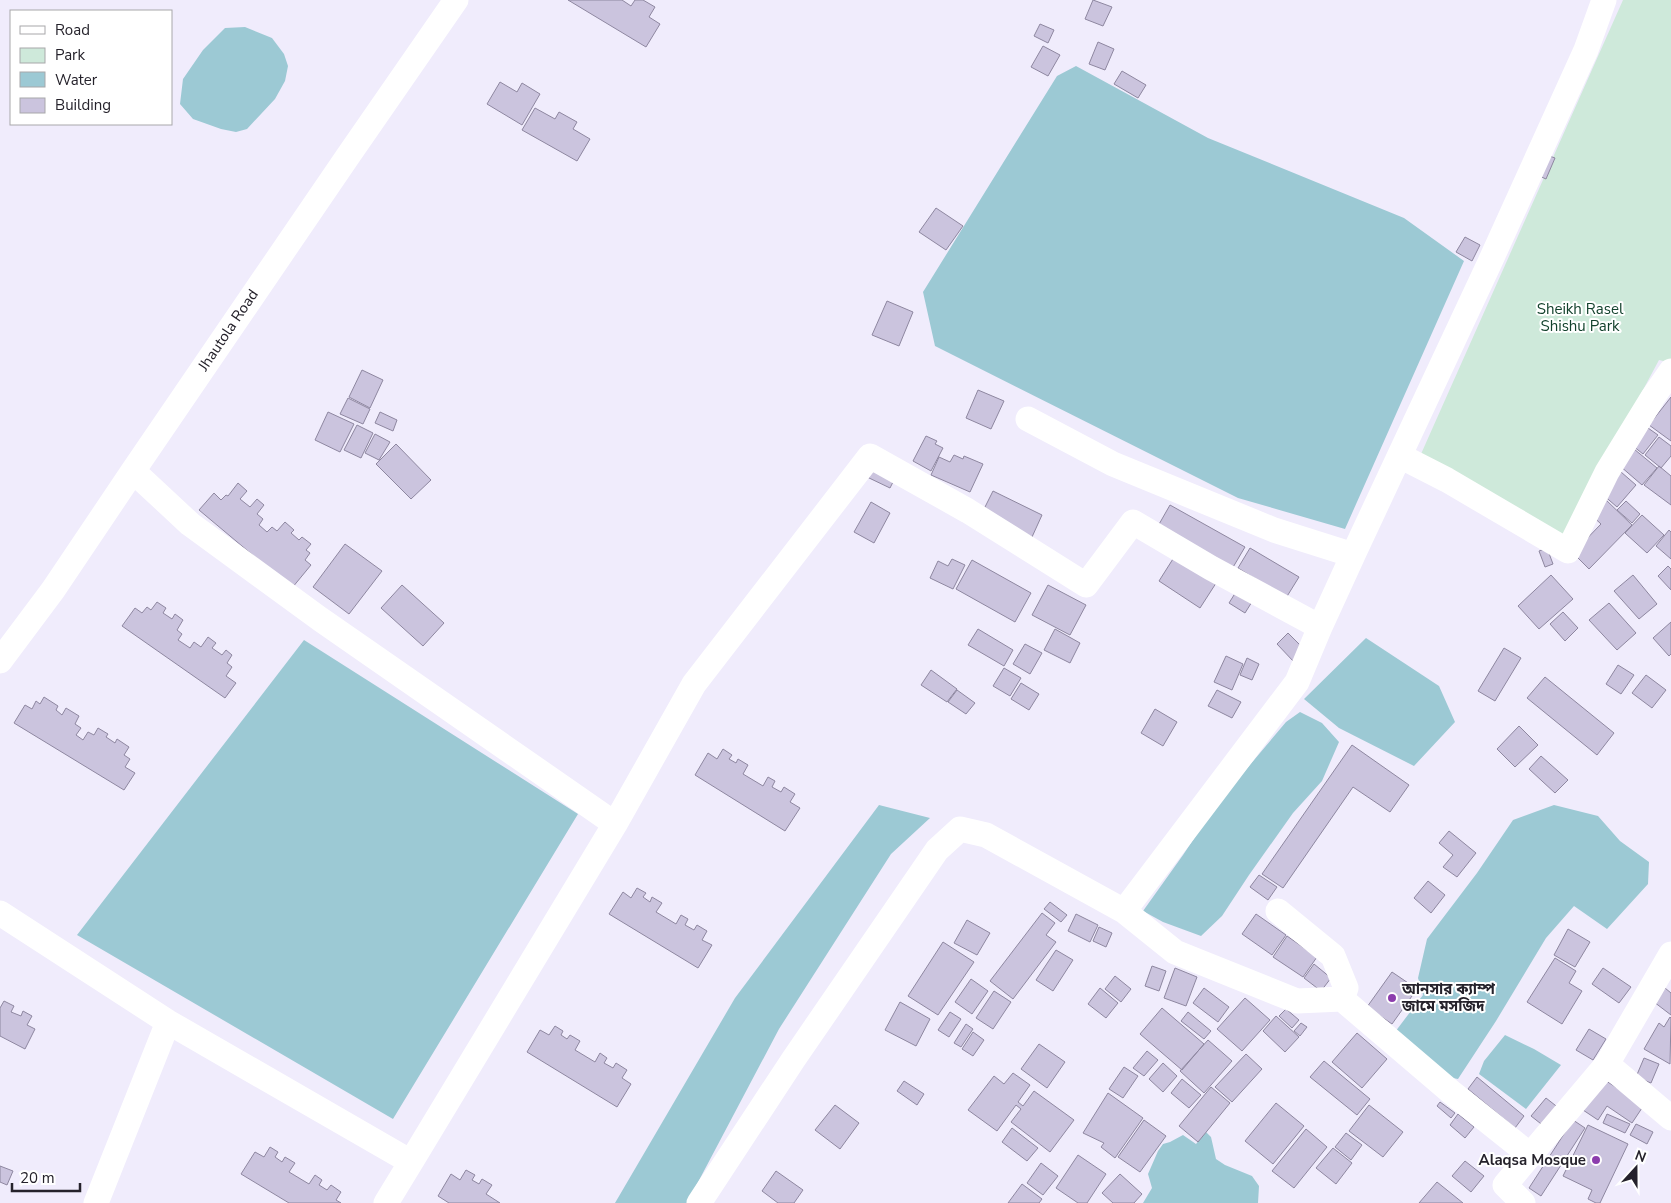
<svg xmlns="http://www.w3.org/2000/svg" width="1671" height="1203" font-family="'Nunito Sans','Noto Sans Bengali',sans-serif">
<rect width="100%" height="100%" fill="#f0ecfc"/>
<path fill="#cee9da" d="M1623,0h48v363l-12,-3 -94,176 -144,-82z"/>
<path fill="#9cc9d4" d="M245,27l27,11 12,16 4,12 -3,15 -10,18 -28,30 -11,3 -15,-3 -28,-10 -13,-15 3,-25 20,-29 22,-22z
M1076,66l132,72 196,80 60,43 -119,268 -107,-31 -303,-152 -12,-54 134,-216z
M1366,638l73,48 16,36 -41,44 -75,-38 -35,-29z
M304,640l274,174 -185,305 -316,-184z
M1300,712l22,11 17,19 -17,39 -29,32 -44,62 -27,41 -21,20 -38,-14 -20,-11 40,-56 34,-51 69,-82z
M879,805l51,13 -39,36 -112,175 -92,174h-72l120,-205z
M1554,805l44,11 22,25 29,21 -1,22 -41,45 -33,-23 -28,32 -50,83 -38,58 -11,-2 -52,-45 28,-37 -5,-17 9,-39 50,-66 36,-53z
M1505,1035l29,14 27,16 -35,44 -47,-35 5,-13z
M1206,1132l5,5 5,22 9,6 27,11 7,10 -1,17h-115l9,-15 -4,-14 10,-23 5,-7 7,-2 13,-7 13,9z"/>
<path fill="#cbc4de" stroke="#8e87a0" d="M568,0h54l9,6 4,-6h8l12,7 -6,10 11,7 -14,23z
M1093,0l19,7 -9,19 -18,-7z
M1040,24l14,6 -6,13 -14,-7z
M1098,42l16,7 -9,21 -16,-6z
M1043,46l17,9 -12,21 -17,-9z
M1122,71l24,14 -8,13 -24,-14z
M500,82l17,10 5,-9 18,11 -18,31 -35,-21z
M535,108l20,11 4,-7 18,10 -4,7 17,10 -13,22 -55,-31z
M1544,154l11,4 -9,21 -11,-5z
M936,208l27,18 -17,24 -27,-18z
M1465,237l15,8 -8,16 -16,-9z
M887,301l26,11 -14,34 -27,-11z
M362,370l21,10 -13,28 -21,-11z
M978,390l26,11 -13,28 -25,-11z
M1671,397v44l-22,-16z
M348,398l22,11 -7,15 -23,-10z
M328,412l26,12 -14,28 -25,-12z
M380,412l17,8 -4,11 -18,-8z
M357,425l16,8 -12,25 -17,-8z
M1648,428l10,7 -15,19 -10,-8z
M375,434l15,8 -11,18 -14,-7z
M926,436l11,5 -2,3 8,4 -12,23 -18,-10z
M1659,437l12,9v10l-10,12 -16,-13z
M396,444l35,36 -20,19 -35,-35z
M1634,449l23,19 -15,17 -22,-19z
M954,455l9,4 1,-3 19,8 -13,28 -39,-17 8,-18 11,5z
M872,466l24,10 -6,12 -23,-11z
M1659,466l12,10v29l-27,-20z
M1621,472l15,13 -19,22 -15,-13z
M238,483l9,8 -7,8 10,8 7,-8 7,6 -7,9 6,5 -4,6 8,7 5,-5 5,4 8,-9 9,8 -3,3 8,7 3,-3 9,7 -5,6 4,3 -5,7 6,5 -19,23 -93,-78 15,-17 7,7 5,-5 2,1z
M993,491l49,24 -10,22 -50,-24z
M1604,498l28,27 -43,44 -16,-16 28,-29 -12,-11z
M1626,501l14,13 -8,9 -15,-13z
M871,502l19,11 -16,30 -20,-11z
M1170,505l75,42 -13,22 -74,-43z
M1642,515l22,20 -17,18 -22,-20z
M1669,530l2,2v27l-15,-13z
M345,544l37,27 -33,43 -36,-27z
M1250,548l49,29 -13,21 -48,-30z
M1547,548l6,16 -8,3 -6,-16z
M1178,551l42,26 -20,31 -41,-27z
M952,559l13,6 -12,24 -23,-11 8,-17 10,5z
M972,560l59,33 -16,29 -59,-33z
M1668,566l3,3v21l-13,-14z
M1551,575l22,24 -34,30 -21,-23z
M1633,575l24,29 -18,15 -25,-28z
M402,585l42,38 -21,23 -42,-38z
M1048,585l38,20 -16,30 -38,-20z
M1239,587l16,10 -10,16 -16,-10z
M157,602l9,6 -3,5 9,6 3,-5 8,6 -6,10 5,4 -4,6 12,8 4,-6 7,5 7,-10 8,6 -4,5 10,7 4,-5 6,5 -5,8 5,4 -6,9 10,7 -11,15 -103,-72 13,-18 7,5 5,-6 4,3z
M1609,603l27,30 -19,17 -28,-30z
M1563,612l15,16 -13,13 -15,-17z
M1671,622v32l-2,2 -16,-18z
M978,629l35,21 -9,16 -36,-21z
M1055,629l25,14 -10,20 -26,-13z
M1288,633l18,18 -12,11 -17,-18z
M1025,644l17,9 -12,21 -17,-10z
M1504,648l17,10 -26,43 -17,-10z
M1226,656l17,8 -11,26 -18,-8z
M1247,658l12,6 -7,16 -12,-5z
M1618,665l16,10 -13,19 -15,-10z
M1004,668l17,10 -11,18 -17,-10z
M931,670l26,19 -10,13 -26,-17z
M1646,675l20,15 -14,18 -20,-15z
M1545,677l69,56 -17,22 -70,-57z
M1021,683l18,11 -10,16 -18,-11z
M957,690l18,13 -9,11 -18,-12z
M1217,690l24,12 -9,16 -24,-12z
M44,697l14,9 -2,4 6,5 4,-7 13,8 -4,8 6,4 -5,7 7,5 5,-8 6,3 4,-7 10,6 -2,3 9,6 2,-4 12,8 -5,8 6,4 -5,8 10,6 -11,17 -110,-67 11,-18 7,4 4,-8 4,3z
M1155,709l22,13 -14,24 -22,-13z
M1519,726l19,19 -23,22 -18,-18z
M1352,745l57,40 -19,27 -37,-25 -70,101 -21,-14z
M723,749l9,6 -3,4 7,4 2,-4 10,6 -5,9 20,12 5,-9 7,4 -3,6 9,5 3,-5 11,7 -5,8 10,6 -15,23 -90,-56 13,-22 9,6z
M1541,756l27,24 -13,13 -26,-24z
M1449,831l27,22 -19,24 -14,-10 10,-12 -14,-12z
M1259,875l18,12 -9,13 -18,-13z
M1428,881l17,14 -14,18 -17,-15z
M637,888l9,5 -3,4 7,5 2,-5 10,6 -6,9 20,12 5,-9 7,4 -3,6 9,5 3,-5 10,6 -5,9 10,5 -14,23 -89,-54 14,-22 8,6z
M1050,902l17,13 -6,7 -17,-13z
M1042,913l13,10 -9,12 10,7 -43,57 -23,-18z
M1076,914l22,11 -8,17 -22,-11z
M1256,914l30,21 -14,20 -30,-21z
M967,920l23,13 -13,22 -23,-12z
M1099,927l13,6 -6,14 -13,-6z
M1568,929l22,13 -15,25 -21,-12z
M1287,936l30,21 -14,20 -30,-20z
M943,942l31,20 -36,53 -30,-19z
M1056,950l17,10 -20,31 -17,-11z
M1555,958l21,13 -7,12 13,8 -20,33 -35,-22z
M1314,964l17,14 -10,13 -17,-13z
M1152,966l14,5 -7,20 -14,-5z
M1175,968l22,9 -11,29 -22,-8z
M1603,968l28,19 -12,16 -27,-19z
M1392,972l25,17 -25,35 -25,-17z
M1115,976l16,13 -10,13 -16,-13z
M971,979l17,12 -16,23 -17,-12z
M1100,988l18,15 -12,15 -18,-14z
M1204,988l25,19 -11,15 -25,-19z
M1665,988l6,5v22l-17,-13z
M994,991l17,11 -18,27 -17,-11z
M1245,998l25,22 -28,31 -25,-22z
M4,1001l10,5 -3,6 10,4 2,-5 9,5 -5,9 8,4 -10,20 -25,-13v-28z
M900,1002l30,17 -14,27 -31,-16z
M1162,1008l42,36 -22,26 -42,-36z
M1286,1009l13,11 -7,8 -13,-12z
M950,1012l11,7 -12,18 -11,-7z
M1188,1012l23,19 -7,8 -23,-18z
M1276,1016l23,21 -14,15 -22,-21z
M1670,1017l1,1 -1,46 -26,-15 15,-26 5,4z
M1301,1023l6,4 -7,9 -6,-5z
M966,1024l7,5 -12,18 -7,-4z
M555,1026l8,5 -2,4 6,4 3,-4 10,6 -5,9 20,12 5,-9 7,5 -3,5 9,5 3,-5 11,7 -5,8 9,6 -14,23 -90,-55 13,-22 9,5z
M1589,1029l17,10 -13,21 -17,-10z
M973,1032l11,8 -11,16 -11,-7z
M1357,1033l30,26 -25,29 -30,-26z
M1208,1040l24,21 -28,32 -24,-22z
M1039,1044l26,18 -18,26 -26,-19z
M1147,1051l11,9 -14,16 -11,-8z
M1246,1054l16,15 -30,33 -17,-15z
M1644,1058l15,6 -8,19 -15,-6z
M1324,1061l46,38 -13,16 -47,-38z
M1163,1063l14,13 -14,16 -14,-13z
M1124,1067l14,9 -15,22 -14,-9z
M1013,1073l17,12 -12,17 5,4 11,-15 40,29 -24,32 -39,-30 10,-13 -5,-4 -19,26 -29,-21 26,-34 10,8z
M1477,1077l47,39 -9,12 -47,-39z
M1182,1079l19,16 -12,13 -18,-15z
M1603,1079l41,26 -12,18 -25,-17 -9,14 -15,-10z
M904,1081l20,13 -7,11 -20,-14z
M1211,1087l19,16 -32,39 -19,-16z
M1108,1093l35,25 -28,40 -14,-11 3,-4 -21,-10z
M1546,1098l14,11 -15,18 -14,-11z
M1440,1102l15,11 -4,5 -14,-12z
M1276,1103l28,23 -31,38 -28,-23z
M835,1105l24,18 -19,26 -25,-19z
M1369,1105l34,27 -20,25 -34,-26z
M1458,1114l16,13 -9,11 -15,-13z
M1607,1114l23,10 -5,9 -22,-10z
M1144,1120l22,16 -26,36 -22,-15z
M1573,1120l12,8 -44,68 -12,-8z
M1636,1124l17,8 -6,12 -17,-9z
M1588,1125l40,19 -28,59h-4l-8,-4 4,-9 -29,-14z
M1012,1128l26,20 -11,13 -25,-19z
M1306,1129l21,18 -33,41 -22,-17z
M1346,1133l16,12 -11,15 -16,-13z
M270,1147l8,5 -3,5 7,5 3,-5 10,6 -6,9 20,12 6,-9 7,5 -3,5 8,5 4,-5 10,7 -5,8 5,3h-52l-48,-29 14,-22 9,5z
M1333,1148l19,15 -16,21 -20,-16z
M1078,1155l28,19 -19,29h-9l-22,-15z
M1465,1161l19,15 -13,16 -19,-16z
M1041,1163l17,13 -15,19 -16,-12z
M0,1166l13,5 -6,14 -7,-3z
M466,1170l9,5 -3,5 7,4 3,-5 10,6 -6,9 14,9h-51l-11,-7 13,-22 9,6z
M776,1171l27,19 -9,13h-16l-16,-12z
M1120,1174l22,20 -8,9h-21l-11,-10z
M1437,1182l26,21h-44z
M1022,1184l20,15 -3,4h-31z"/>
<g fill="none" stroke-linecap="round" stroke-linejoin="round">
<path stroke="#fff" stroke-width="25" d="M1028,419l85,45 161,66 79,25 137,-293 96,-212 18,-50
M1400,456l47,24 121,71 39,-79 46,-75 18,-26
M133,471l57,53 130,95 295,205 -204,338
M0,661l53,-71 80,-119 215,-315 108,-156
M615,824l79,-140 176,-228 98,55 118,74 47,-63 78,46 109,59
M1124,911l173,-229 23,-55 33,-72
M1278,911l55,45 13,32 -4,11
M0,913l168,109 243,140 -25,41
M1607,1064l64,54
M96,1203l72,-181
M699,1203l94,-143 144,-210 23,-21 26,6 138,76 51,41 122,49 45,-2 109,93 79,63
M1523,1203l-18,-18 102,-121 64,-110"/>
</g>
<g fill="#8c3dad" stroke="#fff" stroke-width="2">
<circle cx="1392" cy="998" r="5"/>
<circle cx="1596" cy="1160" r="5"/>
</g>
<g text-anchor="middle" dominant-baseline="central" stroke-width="4" stroke-linejoin="round" paint-order="stroke">
<g font-size="15" fill="#12412c" stroke="#fff">
<text x="1580" y="309">Sheikh Rasel<tspan x="1580" dy="17">Shishu Park</tspan></text>
</g>
<g font-size="15" fill="#25222b" stroke="#fff">
<text transform="translate(228 330) rotate(-56)">Jhautola Road</text>
</g>
<g font-size="15" font-weight="bold" fill="#25222b" stroke="#fff" text-anchor="start">
<text x="1402" y="989">আনসার ক্যাম্প<tspan x="1402" dy="17">জামে মসজিদ</tspan></text>
<text x="1586" y="1160" text-anchor="end">Alaqsa Mosque</text>
</g>
</g>
<rect x="10" y="10" width="162" height="115" fill="#ffffff" stroke="#a8a7aa"/>
<rect x="20" y="26" width="25" height="8" fill="#ffffff" stroke="#a8a7aa"/>
<text x="55" y="35" font-size="15" fill="#25222b">Road</text>
<rect x="20" y="48" width="25" height="15" fill="#cee9da" stroke="#a8a7aa"/>
<text x="55" y="60" font-size="15" fill="#25222b">Park</text>
<rect x="20" y="72" width="25" height="15" fill="#9cc9d4" stroke="#a8a7aa"/>
<text x="55" y="85" font-size="15" fill="#25222b">Water</text>
<rect x="20" y="98" width="25" height="15" fill="#cbc4de" stroke="#a8a7aa"/>
<text x="55" y="110" font-size="15" fill="#25222b">Building</text>
<g transform="translate(1636 1168) rotate(21)" stroke="#ffffff" stroke-width="4" paint-order="stroke">
<path d="M0-4L9 19L0 12L-9 19Z" fill="#25222b"/>
<text y="-8" font-size="14" font-weight="bold" text-anchor="middle" fill="#25222b">N</text>
</g>
<path d="M12 1183v8h68v-8" fill="none" stroke="#25222b" stroke-width="2.5"/>
<text x="20" y="1183" font-size="15" fill="#25222b" stroke="#ffffff" stroke-width="4" paint-order="stroke">20 m</text>
</svg>
